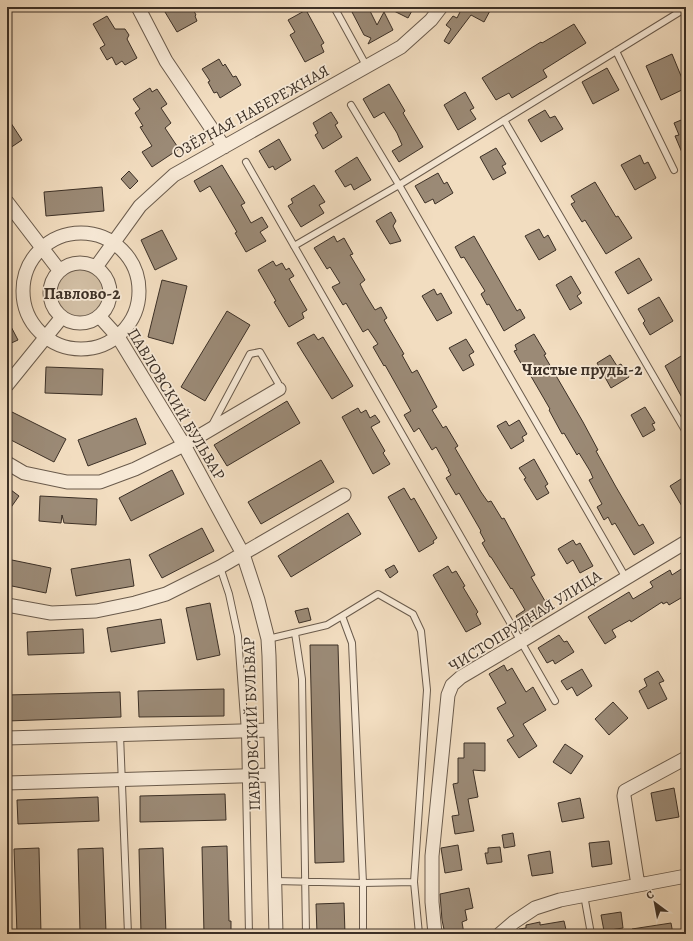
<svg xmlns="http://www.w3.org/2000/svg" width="693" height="941" font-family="Alegreya,serif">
<rect width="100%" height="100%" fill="#f2ddc0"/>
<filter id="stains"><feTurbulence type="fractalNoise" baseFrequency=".005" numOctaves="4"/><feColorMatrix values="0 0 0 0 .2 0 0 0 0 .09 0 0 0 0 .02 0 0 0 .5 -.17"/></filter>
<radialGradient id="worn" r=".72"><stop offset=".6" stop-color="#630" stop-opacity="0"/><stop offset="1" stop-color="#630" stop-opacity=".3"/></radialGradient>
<path fill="#d3c0a6" stroke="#887866" d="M56 293a25 25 0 1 1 50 0a25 25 0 1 1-50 0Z"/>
<path fill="#9b8a76" stroke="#3c3026" d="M162,7h30l4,8 -1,1 2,5 -20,11z
M362,7h6l9,18 7,-13 9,18 -25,14 3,-6 -7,-3 -12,-23z
M386,7h28l-6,11z
M457,7h35l-8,15 -13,-7 -22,29 -5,-3 7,-12 -5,-4 7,-9 4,2 4,-8z
M306,10l18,33 -3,2 3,7 -19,10 -15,-27 5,-3 -7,-12z
M107,16l8,13h10l4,6 -2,4 10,19 -12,7 -3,-4 -6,4 -4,-8 -5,3 -7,-12 5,-3 -12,-21z
M574,24l12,19 -43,27 4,7 -35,21 -3,-5 -13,7 -14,-22 59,-36 1,1z
M672,54l14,34 -25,12 -15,-34z
M219,59l4,7 2,-2 8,13 3,-1 5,9 -21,13 -3,-6 -3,1 -6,-11 2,-1 -8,-12z
M607,68l12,22 -26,14 -11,-22z
M389,84l16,27 -2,2 20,34 -24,15 -7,-11 10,-6 -5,-12 -13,-21 -10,6 -11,-19z
M150,88l2,4 5,-3 10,15 -6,4 10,15 -6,5 14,21 -27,18 -10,-15 10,-6 -12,-19 3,-1 -8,-13 5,-4 -7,-10z
M465,92l9,16 -4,2 6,9 -18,11 -14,-25z
M545,110l5,8 5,-2 8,13 -22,13 -13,-22z
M331,112l7,11 -3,2 7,12 -19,12 -8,-14 3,-2 -5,-10z
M7,117l15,23 -15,10z
M686,118v44l-11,-26 4,-1 -5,-12z
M279,139l12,21 -16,10 -2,-4 -4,2 -10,-17z
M496,148l10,16 -4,2 4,7 -13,7 -13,-23z
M640,155l4,9 4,-2 8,16 -21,12 -14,-25z
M357,157l14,23 -17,10 -3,-6 -6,3 -10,-16z
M222,165l23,38 -4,2 10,18 11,-6 6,10 -8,5 6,9 -20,11 -11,-19 2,-1 -27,-46 -10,6 -6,-11z
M129,171l9,10 -8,8 -9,-10z
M438,173l6,11 3,-2 6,11 -18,11 -2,-5 -8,4 -10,-17z
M595,182l21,35 2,-1 14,22 -26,16 -21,-34 -3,2 -11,-18 4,-2 -4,-6z
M314,185l11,17 -6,3 5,8 -23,14 -13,-21 5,-3 -2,-4z
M102,187l2,24 -58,5 -2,-24z
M391,212l5,9 -3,5 8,15 -11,3 -14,-23z
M539,229l5,9 4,-3 8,15 -17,10 -14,-24z
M162,230l15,29 -22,11 -14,-30z
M334,236l3,6 7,-4 9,16 -3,1 15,25 -5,4 4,8 11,18 6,-3 6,11 -3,2 20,34 -2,1 10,18 5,-3 20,37 -5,3 11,18 3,-2 12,20 -3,2 26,44 7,10 3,-1 11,18 2,-1 31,57 -4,2 14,24 2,-2 5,9 -30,18 -6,-10 9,-6 -13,-22 -1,1 -20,-32h-1l-8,-14 3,-2 -5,-9 1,-1 -22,-38 -3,2 -10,-17 5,-3 -3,-5h1l-13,-23 -4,3 -13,-22 -5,4 -10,-17 7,-4 -26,-46 -1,1 -11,-19 5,-3 -10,-15 -5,3 -17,-29 -3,2 -11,-18 8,-4 -10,-16 -3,2 -13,-21z
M474,236l43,75 3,-2 5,9 -21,13 -15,-27 -2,1 -6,-11 4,-3 -21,-34 -3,1 -6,-11z
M639,258l13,22 -24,14 -13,-22z
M273,261l3,5 6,-3 4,7 3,-2 5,8 -5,3 18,31 -5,3 2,5 -15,9 -15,-25 2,-1 -18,-31z
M571,276l10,17 -4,3 5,7 -12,7 -14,-25z
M162,280l25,6 -14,58 -25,-7z
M434,289l3,6 4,-2 11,20 -15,8 -15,-25z
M659,297l14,24 -23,14 -7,-12 2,-2 -7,-12z
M227,311l23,14 -45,76 -24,-14z
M7,319l11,21 -11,5z
M314,334l4,6 5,-3 30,49 -21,13 -35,-56z
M534,334l12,20 -2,1 39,67 15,28 -2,1 20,36 23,39 4,-2 11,19 -20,12 -19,-32 -3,2 -4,-8 -4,3 -7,-13 5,-3 -13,-24 4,-2 -3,-7 -11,-18 -2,2 -13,-22 -2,1 -13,-24 1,-1 -25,-43 -2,1 -9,-16 3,-1 -2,-5z
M466,339l8,13 -5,3 5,10 -11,6 -14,-23z
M686,353v52l-21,-39z
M610,355l7,11 4,-2 8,13 -18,11 -14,-25z
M46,367l57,2 -1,26 -57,-2z
M287,401l13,22 -73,43 -13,-21z
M645,407l10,16 -3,1 3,6 -12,7 -12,-22z
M358,408l3,5 5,-3 4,8 5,-3 5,7 -9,5 14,24 -2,2 7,11 -17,10 -31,-57z
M12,412l54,27 -12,23 -47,-24v-17z
M136,418l10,26 -58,22 -10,-26z
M519,420l8,14 -5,3 2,4 -13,8 -14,-23 9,-5 3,5z
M534,459l14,25 -3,2 4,7 -12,7 -13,-21 2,-1 -7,-10z
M321,460l13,22 -73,42 -13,-22z
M172,470l12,24 -53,27 -12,-23z
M681,479l5,8v26l-16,-27z
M7,487l12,9 -12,17z
M404,488l7,12 3,-2 23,40 -4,3 1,2 -15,9 -31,-55z
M40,496l57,3 -1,26 -32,-2 -2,-8 -1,8 -22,-2z
M348,513l13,21 -70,43 -13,-21z
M202,528l12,23 -52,27 -13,-23z
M573,540l3,5 4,-2 13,23 -13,7 -7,-13 -6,4 -9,-15z
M7,559l44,9 -5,25 -39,-8z
M130,559l4,27 -58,10 -5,-27z
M394,565l4,7 -8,6 -5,-8z
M448,566l4,7 4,-2 9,15 -2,1 15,25 -2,2 5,10 -15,8 -33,-57z
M686,566v29l-17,10 -2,-3 -4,2 -1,-2 -31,20 -1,-2 -18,10 4,7 -11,7 -17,-27 41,-25 4,7 20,-12 -3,-5 20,-12 2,5z
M210,603l10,52 -23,5 -11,-52z
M308,608l3,12 -12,3 -4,-12z
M161,619l4,24 -54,9 -4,-24z
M83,629l1,24 -56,2 -1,-23z
M559,635l5,7 3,-1 7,11 -19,12 -2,-4 -6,3 -9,-15z
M310,645h28l6,217 -29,1z
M504,665l3,6 5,-3 14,24 7,-5 13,23 -23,14 14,22 -18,12 -12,-18 7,-4 -17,-28 9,-5 -17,-29z
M582,669l10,17 -15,10 -5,-9 -5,3 -6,-9z
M658,671l6,10 -5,2 8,16 -19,10 -9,-18 8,-5 -3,-7z
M224,689v27l-85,1 -1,-26z
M120,692l1,25 -114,4v-26z
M613,702l15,16 -19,17 -14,-16z
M464,743h21v28l-12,-1 5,27 -10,2 6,32 -19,3 -3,-18 7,-1 -6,-31 5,-1v-25h6z
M565,744l18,12 -12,18 -18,-12z
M674,788l5,29 -23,4 -5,-28z
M225,794l1,26 -86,2v-26z
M98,797l1,24 -81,3 -1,-24z
M580,798l4,20 -22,4 -4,-19z
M513,833l2,13 -11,2 -2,-13z
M609,841l3,23 -20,3 -3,-24z
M458,845l4,25 -17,3 -4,-25z
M227,846l2,75h2v13h-27l-2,-87z
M500,847l2,15 -15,2 -2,-11h3v-5z
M39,848l2,86h-24l-3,-85z
M103,848l3,84 -26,1 -2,-84z
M163,848l3,86h-25l-2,-85z
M550,851l3,22 -21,3 -4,-21z
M469,888l4,20 -8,2 2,10 -5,2 2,12h-19l-3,-14 -2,-26z
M344,903l1,31h-28l-1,-30z
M621,912l2,16 -19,3 -3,-16z
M564,921l3,13h-48v-5l7,-1v-3l14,-3v3z
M671,923l2,11h-40l-1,-5z"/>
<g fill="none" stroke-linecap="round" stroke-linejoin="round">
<defs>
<path id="service" d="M334,7l33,60
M616,51l58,119
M351,105l48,80 227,393
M504,120l182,312
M246,162l309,539
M294,246l105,-61 287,-177
M211,427l39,-73 10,-2 18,31 1,6
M220,567l9,27 9,42 7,96 4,202
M342,616l36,-22 35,20 8,17 6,59 -13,192 5,52
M295,633l7,46 4,255
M268,639l59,-14 15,-9 10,27 11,240v51
M120,735l8,199
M275,881l88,2 51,-1
M584,895l7,39"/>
<path id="minor" d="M138,7l28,54 58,86
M7,202l52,68
M23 291a58 58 0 1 1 116 0a58 58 0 1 1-116 0Z
M50 293a30 30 0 1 1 60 0a30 30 0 1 1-60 0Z
M96,267l44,-61 34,-31 227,-128 30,-27 10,-13
M99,316l19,21 5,8 61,100 59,109 15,46 10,39 1,17 7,278
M7,385l55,-68
M7,463l17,10 43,9h33l35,-13 49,-24 95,-56
M7,605l44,8 45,-2 39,-8 31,-9 54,-27 124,-72
M7,738l264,-8
M7,783l264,-8
M638,885l-14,-89 1,-5 61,-33
M435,934l-3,-32v-46l16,-161 4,-10 9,-8 59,-35 166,-100
M500,934l14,-12 21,-14 25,-8 126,-24"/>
</defs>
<use href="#service" stroke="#6a5b4c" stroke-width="8"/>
<use href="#minor" stroke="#6a5b4c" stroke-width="15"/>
<use href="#service" stroke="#f7e9d6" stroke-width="6"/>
<use href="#minor" stroke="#f7e9d6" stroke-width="13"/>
</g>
<g text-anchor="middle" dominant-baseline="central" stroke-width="3.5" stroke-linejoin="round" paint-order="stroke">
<g font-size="16" fill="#3c3026" stroke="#f7e9d6">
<text transform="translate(251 112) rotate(-29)">ОЗЁРНАЯ НАБЕРЕЖНАЯ</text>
<text transform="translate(176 404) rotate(59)">ПАВЛОВСКИЙ БУЛЬВАР</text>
<text transform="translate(525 621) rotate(-32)">ЧИСТОПРУДНАЯ УЛИЦА</text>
<text transform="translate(252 724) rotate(-92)">ПАВЛОВСКИЙ БУЛЬВАР</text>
</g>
<g font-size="17" font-weight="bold" fill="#3c3026" stroke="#f7e9d6">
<text x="82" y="293">Павлово-2</text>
<text x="582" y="369">Чистые пруды-2</text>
</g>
</g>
<rect width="693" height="941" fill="none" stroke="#f2ddc0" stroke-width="24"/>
<rect x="8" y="8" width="677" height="925" fill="none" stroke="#3c3026" stroke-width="2"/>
<rect x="12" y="12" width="669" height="917" fill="none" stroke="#3c3026"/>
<g transform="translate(655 903) rotate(328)" stroke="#f7e9d6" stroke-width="3" paint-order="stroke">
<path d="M0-3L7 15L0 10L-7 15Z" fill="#3c3026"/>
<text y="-6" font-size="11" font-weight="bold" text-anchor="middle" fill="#3c3026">С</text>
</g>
<rect width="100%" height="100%" filter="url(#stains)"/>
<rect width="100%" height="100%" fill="url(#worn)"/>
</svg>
